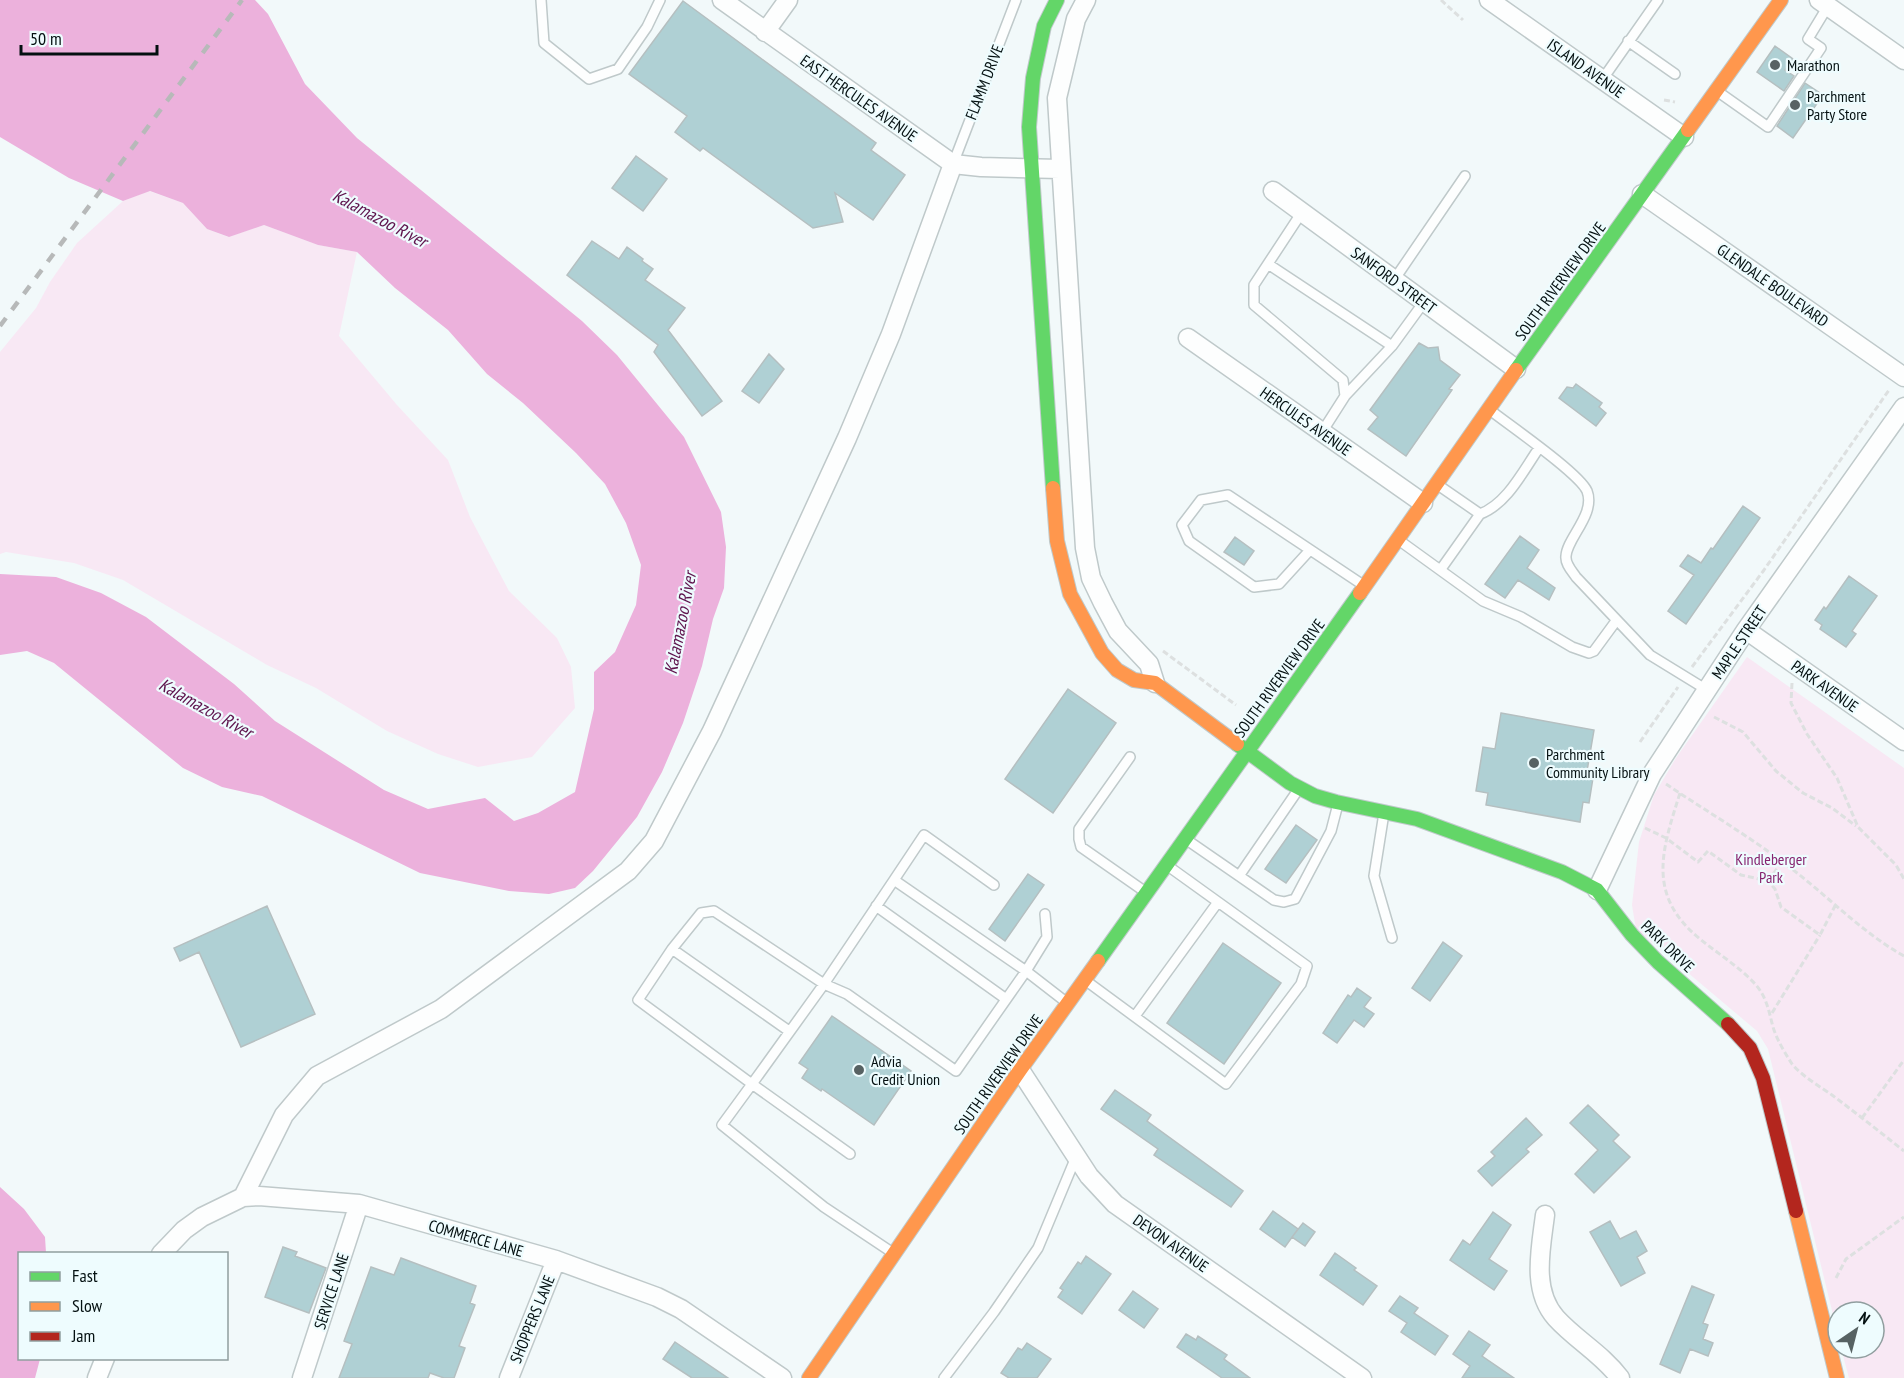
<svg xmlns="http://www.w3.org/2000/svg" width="1904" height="1378" font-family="'PT Sans Narrow',sans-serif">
<rect width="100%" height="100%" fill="#f2f9fa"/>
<path fill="#f8e8f4" d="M149,191l34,12 24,26 21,8 36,-12 54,20 39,7 -18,84 58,69 51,55 22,57 39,74 48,47 14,29 4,41 -43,49 -54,10 -40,-13 -51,-23 -71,-43 -49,-23 -144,-85 -49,-17 -68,-11 -6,2v-202l36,-44 14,-26 27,-39 46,-42z
M1747,657l157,111v610h-55l-8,-30h33v-36h-36v23l-70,-286 -11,-18 -121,-102 -4,-24 7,-63 15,-47 22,-37z"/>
<path fill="#ecb1dc" d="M0,0h255l13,14 37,70 52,54 225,183 35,34 67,82 37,75 5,35 -2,41 -11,31 -11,47 -19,57 -21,49 -25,45 -44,54 -18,17 -26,6 -40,-3 -89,-18 -158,-77 -40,-9 -39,-19 -129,-105 -27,-12 -27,4v-81l56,3 45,16 45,24 88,67 41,37 109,69 44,19 57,-11 29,23 24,-8 37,-21 19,-83v-37l21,-20 21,-47 5,-40 -15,-42 -21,-39 -29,-31 -53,-50 -36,-29 -39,-44 -53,-42 -38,-36 -39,-7 -54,-20 -35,12 -22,-8 -24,-26 -33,-12 -27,10 -54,-23 -69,-41z
M0,1187l24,22 21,28 1,16 -26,1v104l20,1 -5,19h-35z"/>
<path fill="#afd0d4" stroke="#b5bfc0" stroke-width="1.5" d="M683,1l193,142 -5,7 34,25 -32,45 -38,-27 8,29 -30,6 -110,-80 -3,3 -25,-19 12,-16 -58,-42z
M1775,46l18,13 -8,11 9,6 -10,15 -27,-19z
M1805,83l18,12 -30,43 -16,-12z
M636,156l31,23 -24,32 -31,-23z
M592,241l27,18 8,-12 16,12 -1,2 11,8 -8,11 40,28 -17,22 54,71 -20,15 -48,-64 4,-7 -91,-70z
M1419,343l9,5 10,-1 2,13 20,15 -11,14 3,1 -46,66 -38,-27 10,-12 -8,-7z
M769,354l15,15 -25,34 -17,-12z
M1576,384l26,19 -3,4 7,6 -10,13 -37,-28 8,-11 6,1z
M1743,506l17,12 -74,106 -18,-13 26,-36 -14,-9 8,-11 13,8 10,-15 2,1z
M1520,536l19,14 -12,18 28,20 -6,12 -31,-20 -13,18 -20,-14z
M1235,537l19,14 -10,14 -20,-13z
M1849,576l28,20 -25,35 4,3 -10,13 -26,-18 2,-4 -7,-5 9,-13 2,2z
M1068,689l48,34 -63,90 -48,-34z
M1501,713l93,17 -8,47 7,1 -4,25 -6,-1 -3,20 -94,-17 2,-12 -12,-2 7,-44 12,2z
M1296,825l21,15 -31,43 -21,-14z
M1028,874l16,11 -39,56 -16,-12z
M267,906l48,108 -74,33 -42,-95 -19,9 -6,-13z
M1443,942l19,14 -32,45 -18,-13z
M1223,943l58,40 -57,81 -57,-41z
M1357,988l14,10 -7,9 10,7 -10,13 -10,-7 -17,23 -14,-10 25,-38 3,2z
M832,1016l79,55 -37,54 -52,-36 -1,2 -19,-13 6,-9 -9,-6z
M1115,1090l36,25 -4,6 96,70 -12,16 -77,-52 4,-6 -57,-40z
M1588,1105l31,30 -6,6 17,16 -36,36 -19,-19 23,-24 -28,-27z
M1526,1118l16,17 -16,14 3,3 -37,34 -14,-15 17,-15 -4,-4z
M1273,1211l25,18 -13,18 -25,-18z
M1493,1212l18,13 -22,34 18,12 -13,19 -44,-30 13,-20 7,5z
M1610,1221l10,18 16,-8 11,20 -10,6 8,16 -24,13 -31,-54z
M1303,1223l12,9 -10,14 -13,-9z
M283,1247l14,5 -2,4 31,12 -17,45 -44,-16z
M1335,1253l21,15 -2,2 23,16 -14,19 -43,-30z
M1086,1256l25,18 -29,40 -24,-17 5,-7 -3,-2 18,-26 3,2z
M401,1258l75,28 -6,17 5,2 -16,41 6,2 -11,30h-10l-14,-5 -2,5h-89l13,-34 -8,-3 27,-74 23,8z
M1692,1286l22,9 -11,28 5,2 -5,14 10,4 -5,13 -18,-7 -10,24 -20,-9z
M1133,1291l25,18 -14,19 -25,-18z
M1400,1296l18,12 -4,5 34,23 -13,19 -34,-23 6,-9 -18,-12z
M1469,1331l21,14 -8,11 32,22h-52l8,-12 -17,-12z
M1186,1334l10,6 2,-4 29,19 -3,4 26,19h-28l-45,-31z
M675,1342l53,36h-36l-29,-19z
M1027,1343l24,16 -14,19h-28l-8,-5 17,-25 4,2z"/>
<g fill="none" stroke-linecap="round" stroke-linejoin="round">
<defs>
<path id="lane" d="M541,0l3,43 45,36 29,-10 29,-42 13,-27
M1628,41l47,33
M1602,80l56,-80
M1717,91l51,36 53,-79 -13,-9 20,-33
M953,164l63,-164
M1302,212l-48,73v20l89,75 2,16 -23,36
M1268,264l124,82
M1394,280l71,-104
M1345,396l47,-50 32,-44
M1490,410c19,15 89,63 97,81 9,23 -20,47 -21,65 -1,8 6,15 10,21l74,78 57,35
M1438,485l42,29c27,-10 43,-43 59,-66
M1400,541l83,60 38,16 51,30 17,6 5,-2 22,-30
M1310,550l-31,34 -25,3 -65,-46 -7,-16 19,-25 27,-5 135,90
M1441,569l39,-55
M1130,757l-51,72v10l2,8 63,44
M1384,813l-10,63 18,62
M1187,840l87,60 10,2 11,-3 36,-68 7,-27
M1239,876l59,-86
M894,880l30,-45 70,50
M876,906l130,93
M672,949l29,-36 13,-2 110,73 70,-104 132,91 21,-34 -2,-23
M1085,980l141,104 75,-100 6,-18 -139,-100
M1135,1016l83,-114
M789,1031l-117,-82 -34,51 114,84 -30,41 102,82 69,46
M850,1154l-98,-70 72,-100 23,10 109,77 70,-100 40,31
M944,1378l50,-66 44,-64 38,-91"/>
<path id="street" d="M722,0l231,164 28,3 79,2
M1086,0l-10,19 -19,79 28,450 6,30 12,25 15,28 31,33 6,19
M1489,0l195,137
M1819,0l85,60
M765,32l23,-32
M1273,191l243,178
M1642,194l262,183
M1188,338l235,165
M1746,630l158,111
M1597,890l55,-116 94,-144 158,-223
M1020,1070l69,106 26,28 247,174
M243,1197l41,-82 33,-39 124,-67 187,-138 26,-30 58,-110 135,-293 44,-104 62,-170
M1545,1215c-4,33 -14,75 11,103 20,22 46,36 64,60
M161,1254l23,-24 18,-13 41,-20 16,-1 100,8 197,56 101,37 24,12 101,69
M97,1378l8,-20
M302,1378l57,-174
M509,1378l47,-118"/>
<path id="fast" d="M1516,370l172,-240
M1053,488l-24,-361 4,-49 11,-52 13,-26
M1237,744l53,39 25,13 21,6 81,17 145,53 35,18 35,45 26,27 70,62
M1098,961l262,-368"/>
<path id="slow" d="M1688,130l93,-130
M1053,488l4,53 13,53 32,59 15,17 17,10 21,3 82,61
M1360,593l156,-223
M1796,1211l41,167
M809,1378l211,-308 78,-109"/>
<path id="jam" d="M1728,1024l22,24 13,30 33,133"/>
</defs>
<use href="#lane" stroke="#bfc9ca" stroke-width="12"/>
<use href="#street" stroke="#bfc9ca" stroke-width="21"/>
<use href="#fast" stroke="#bfc9ca" stroke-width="16"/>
<use href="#slow" stroke="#bfc9ca" stroke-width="16"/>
<use href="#jam" stroke="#bfc9ca" stroke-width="16"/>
<path stroke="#dde0e0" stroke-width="3" stroke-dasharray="6 3" stroke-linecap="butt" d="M1441,0l22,20
M1664,100l11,2
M1163,651l73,54
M1692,667l72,-97 125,-180
M1792,683l-1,20 16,31 30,44 21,49 38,38 8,14
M1714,717l29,15 33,39 27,22 29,15 24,18
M1640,742l38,-55
M1666,784c40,27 83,52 122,82 39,29 73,66 116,90
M1680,793c-18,57 -34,102 20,146 18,15 40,28 56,46 11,13 13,27 17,42 4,13 12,26 19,37 10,12 27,22 40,31 24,18 48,37 72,56
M1645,828l21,10 32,24 10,-11 33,24 27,6 7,8 6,18 39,28 16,-31
M1768,881l14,-19
M1772,1013l48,-78
M1862,1118l42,-58
M1836,1278l10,-19 58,-42"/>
<use href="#lane" stroke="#fdfefe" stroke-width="9"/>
<use href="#street" stroke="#fdfefe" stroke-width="18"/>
<use href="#fast" stroke="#63d668" stroke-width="14"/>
<use href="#slow" stroke="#ff974d" stroke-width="14"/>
<use href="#jam" stroke="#b3261e" stroke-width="14"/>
<path stroke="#b7b9b9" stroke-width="4.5" stroke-dasharray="10 10" stroke-linecap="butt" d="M0,326l242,-326"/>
</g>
<g fill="#576263" stroke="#eefcfe" stroke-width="2">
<circle cx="1775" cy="65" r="6"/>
<circle cx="1795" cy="105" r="6"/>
<circle cx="1534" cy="763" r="6"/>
<circle cx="859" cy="1070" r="6"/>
</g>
<g text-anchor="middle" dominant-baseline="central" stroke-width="4.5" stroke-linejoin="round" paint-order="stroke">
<g font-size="16" fill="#041011" stroke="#eefcfe" text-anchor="start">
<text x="1787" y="65">Marathon</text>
<text x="1807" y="96">Parchment<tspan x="1807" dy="18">Party Store</tspan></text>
<text x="1546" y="754">Parchment<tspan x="1546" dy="18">Community Library</tspan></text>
<text x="871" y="1061">Advia<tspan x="871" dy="18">Credit Union</tspan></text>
</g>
<g font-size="16" fill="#041011" stroke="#eefcfe">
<text transform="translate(1586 68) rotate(35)">ISLAND AVENUE</text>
<text transform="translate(984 82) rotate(-69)">FLAMM DRIVE</text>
<text transform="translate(859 98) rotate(35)">EAST HERCULES AVENUE</text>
<text transform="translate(1394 280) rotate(36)">SANFORD STREET</text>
<text transform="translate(1560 281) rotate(-54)">SOUTH RIVERVIEW DRIVE</text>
<text transform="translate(1773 285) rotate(35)">GLENDALE BOULEVARD</text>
<text transform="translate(1306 421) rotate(35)">HERCULES AVENUE</text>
<text transform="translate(1739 642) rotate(-56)">MAPLE STREET</text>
<text transform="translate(1279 678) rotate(-54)">SOUTH RIVERVIEW DRIVE</text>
<text transform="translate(1825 686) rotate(35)">PARK AVENUE</text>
<text transform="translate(1668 946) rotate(44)">PARK DRIVE</text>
<text transform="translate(998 1074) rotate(-55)">SOUTH RIVERVIEW DRIVE</text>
<text transform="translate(476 1238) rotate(16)">COMMERCE LANE</text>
<text transform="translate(1171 1243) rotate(35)">DEVON AVENUE</text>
<text transform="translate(331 1291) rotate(-72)">SERVICE LANE</text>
<text transform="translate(532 1319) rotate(-68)">SHOPPERS LANE</text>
</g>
<g font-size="16" fill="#872470" stroke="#eefcfe">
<text x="1771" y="859">Kindleberger<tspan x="1771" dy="18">Park</tspan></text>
</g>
<g font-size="18" font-style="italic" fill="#5e134d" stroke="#eefcfe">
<text transform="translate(380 218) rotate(28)">Kalamazoo River</text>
<text transform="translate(680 623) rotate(-79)">Kalamazoo River</text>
<text transform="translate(206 708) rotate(29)">Kalamazoo River</text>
</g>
</g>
<rect x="18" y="1252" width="210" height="108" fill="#eefcfe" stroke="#909e9f" stroke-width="1.5"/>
<rect x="30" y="1272" width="30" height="9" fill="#63d668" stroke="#909e9f" stroke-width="1.5"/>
<text x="72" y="1282" font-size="18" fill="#041011">Fast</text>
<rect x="30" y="1302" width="30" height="9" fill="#ff974d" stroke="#909e9f" stroke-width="1.5"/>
<text x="72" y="1312" font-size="18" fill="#041011">Slow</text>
<rect x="30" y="1332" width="30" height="9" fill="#b3261e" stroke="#909e9f" stroke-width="1.5"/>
<text x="72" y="1342" font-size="18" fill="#041011">Jam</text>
<g transform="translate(1856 1330) rotate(35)"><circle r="28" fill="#eefcfe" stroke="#909e9f" stroke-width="1.5"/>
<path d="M0-4.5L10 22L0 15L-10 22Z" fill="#576263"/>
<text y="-9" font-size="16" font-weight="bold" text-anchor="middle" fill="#041011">N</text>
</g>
<path d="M21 45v9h136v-9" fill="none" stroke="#041011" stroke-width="3"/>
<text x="30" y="45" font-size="18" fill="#041011" stroke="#eefcfe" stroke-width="4.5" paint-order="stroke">50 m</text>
</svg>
